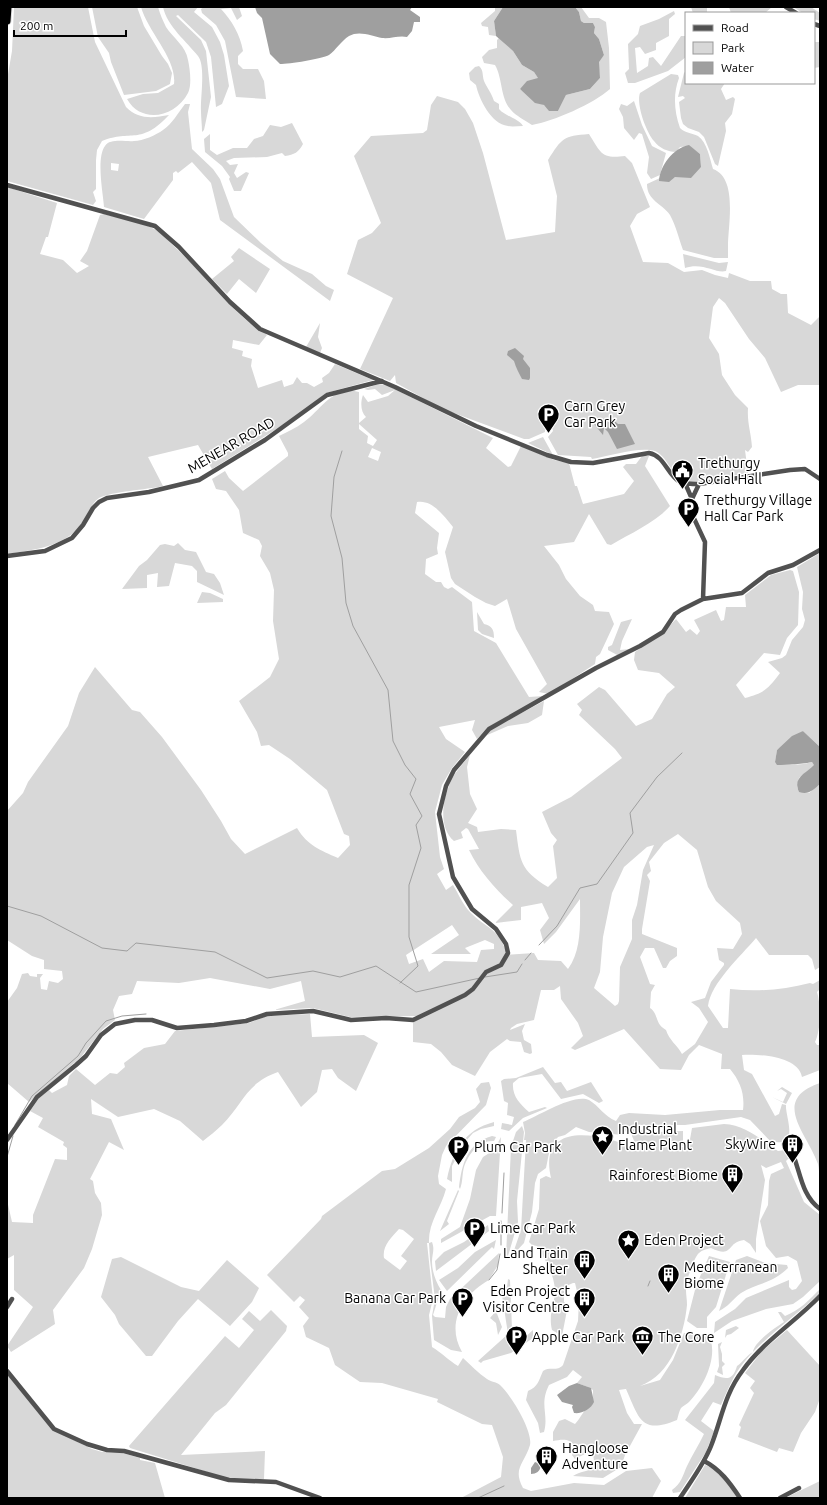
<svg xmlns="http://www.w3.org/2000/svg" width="827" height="1505" font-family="Ubuntu,sans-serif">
<rect width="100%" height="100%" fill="#fff"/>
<path fill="#d8d8d8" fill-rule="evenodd" d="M14,7h74l7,35 31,65c13,13 27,11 43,8 -29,31 -37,14 -67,26l-5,9 -1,10v29l-3,3 3,9 -3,4 -86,-24v-101l5,-29z
M92,7h45l7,19 18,30 6,8 4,9 -2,11 -14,7 -32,4 -13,-33 -2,-9 -11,-16z
M141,7h17c2,7 5,14 8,20 7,11 20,19 22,33 2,9 4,25 0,33 -13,25 -47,31 -61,6l16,-5 15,-1 16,-9c3,-25 -26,-52 -33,-77z
M163,7h35l-4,5 18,15 8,15 4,13 5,31 -7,18 -6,3 -5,-50 -5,-15 -28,-27 -2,1 25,24 5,11 5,46 -7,33 -2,2c0,-7 -1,-14 -1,-21 -1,-12 5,-45 -3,-55 -11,-14 -31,-30 -35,-49z
M204,7h35l3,9 -5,4 -6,-12 -10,1c11,12 19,25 22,42l-5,5v8l5,5h15l6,12 2,18 -30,-2 -11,-56 -9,-16 -14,-12 -1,-4z
M495,7h8l-9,14 2,15 -7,-1 -1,-8 -6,-1 -1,-3 14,-12z
M575,7h6l8,11h10l7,4 3,26 1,41c-17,15 -56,32 -78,36 -7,-5 -16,-9 -21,-15 -11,-12 -8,-31 -16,-45l-11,-2 -2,-6 7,-7 8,-2v-8l2,-2 14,13 9,14 12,7 5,7 -19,10 24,16 14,6 8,-16 24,-6 10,-11 -2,-16 6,-7 -5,-16 -5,-6 1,-6 -2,-4h-9l-3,-2 -2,-9z
M691,7h16v5l-14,1z
M729,7h43l-7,6h-34z
M793,7h18l9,6v8l-6,-2v-6h-11z
M674,11l1,3 -6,5v17l-13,7v7l-11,4 -5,-7 -5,1 2,25 11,-7 1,-8 4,-1 8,9 20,-30h4l1,-2v23l-18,14 -33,12h-7l-3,-10 4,-4 -1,-25 10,-10 2,-8 19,-7z
M814,42h6v25l-6,1z
M479,66c5,5 3,9 5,15 3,7 7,11 10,20l5,3v5c7,8 19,9 24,17 -5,0 -11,1 -15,0 -17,-2 -29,-27 -32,-41l-6,-5 -1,-7 6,-6z
M686,71v12h39l-4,6 5,11 7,-3 2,2 -3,15 -7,9 1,8 -8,35 -3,-2 -11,-27 -5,-5 -11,-4 -5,-4 -2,-6 -2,-16 6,-4 -2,-2 -5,1 6,-24z
M671,74l7,1 1,3c-6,16 -5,33 1,50 5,5 12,5 18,8 9,6 12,23 15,33 25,9 15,56 15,77 0,4 0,8 0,12h-14l-31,-8c-4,-11 -7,-24 -13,-35 -8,-12 -23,-14 -23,-31l13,-6v3l15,-4 26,-10 -1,-13 -11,-8 -9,1 -4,5c-8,0 -17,-4 -22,-11 -8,-9 -18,-37 -14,-48z
M437,96l21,6 7,7 8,14 10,30 23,87 49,-8 2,-36 -9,-36c14,-22 15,-24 41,-26 12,19 12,25 36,22l7,7 18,44 -13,7 -7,12 13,36 25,1 16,9 18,-2 13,5 13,3 1,-5 21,8h21l1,8 9,5h6l1,19 23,12 9,-9v69h-22l-17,7 -16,-34 -16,-19 -24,-36 -6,-5 -6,9 -4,31 10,16 3,21 13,20 13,13c-1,15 3,24 4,39l-4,5 -3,-2 3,23c-14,2 -51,11 -64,7 -15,-5 -17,-29 -34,-30 -14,-2 -43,6 -58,9l-1,-2 -33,-2 -10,-18 5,-6 -1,-3h-7v4l-16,7h-5l-81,-30 -47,-26 -1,-8 -5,6 -30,-12 33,-71 -46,-24 11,-34 14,-7 9,-10 -27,-67 17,-20 52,-3 4,-3 4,-25z
M634,101l8,24 10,21 14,7 -6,22 -9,4 -4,-6 2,-16 -7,-23 -3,-1 -5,7 -10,-12 -1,-11 -4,-8 2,-5 6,2z
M185,104h5l-2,8 4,37 21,20 7,10 14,38 27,26 22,18 29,13 14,12 8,4 -4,11 -110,-81 -9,-37 -19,-21 -14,11 -2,-2 -3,2v7l-29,39 -40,-12c-1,-14 -8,-49 1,-61 5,-8 21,-4 29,-5 9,0 22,-6 29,-11 9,-6 15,-17 22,-26zM111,163l8,1 -1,7 -7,-1z
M292,123l11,21c-4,8 -9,11 -18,12l-3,-3 -15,4 -33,1 -8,3 4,4 8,-1 -4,9 3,5 9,-6 3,1 -8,18h-7l-5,-12 1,-2 -8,-11 -17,-14 -1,-13 6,-5v16l7,5 16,-7h14l7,-9 9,-3 7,-11 11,2z
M7,187l50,16 -9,34h-2l-6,17 23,6 14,13 12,-7 -9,-5 7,-10 13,-36 4,-1c17,5 37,7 52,16 8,5 14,13 21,19 30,28 54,64 90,86l-8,10 -26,-5 -1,8 11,3 -1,5 10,3 -1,7 7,22 24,-8 2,7 9,-3 4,-7 5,6h5l7,4 9,-5 -1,-4 7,-5 6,-9 38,16 -47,13 -30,24 -84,52 -14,-24 -50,12 15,29c-17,4 -50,5 -64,12 -8,5 -11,18 -17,25 -16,24 -49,27 -75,31z
M239,248l31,21 -14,24 -17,-14 -12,15 -15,-15 22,-18 -3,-4z
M683,254l36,9 9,-1 -2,9c-10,3 -23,-9 -41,-3z
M320,323l-2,14 4,11 -2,5 -14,-6z
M379,384l10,2 104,52 -7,10 22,19 3,-1 10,-20 33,14 15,3 6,23h2l6,18 41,-10 10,-13 -11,-14 3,-3h10l6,-8h7l-4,10 25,40c-15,17 -39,27 -59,39l-4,-1 -18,-30 -15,28 -30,4 15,19 7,14 14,17 13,9 2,6 14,1 5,12 -14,30 -4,3 -1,7 -46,30 -10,-2 8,-8 -31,-55 -9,-30 -12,7 -9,-3 -11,-6 -20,-13 -4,-6 -6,-26 8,-25c-9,-11 -21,-28 -36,-25l-2,11 24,20 -2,15 1,6 -12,5 -1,15 11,8h5l3,5 4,2 4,-2 20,15 2,29 22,12 33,54 15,-1 -57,32 -10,11 -5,-9 3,-10 -36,7 7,12 19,13 -13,16 -10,17 -7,27 5,45 4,12 -7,5 9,16 7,-5c5,8 10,20 17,27 17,18 26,13 37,41l-1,2 28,-2 4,7 23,1 7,8c14,-19 12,-47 12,-70l-24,33 -12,12 -4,-14 9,-12 -7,-15 -21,4v13l-26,3 18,-18c-17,-15 -34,-34 -44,-55l10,-1 -11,-20 -2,-1 -5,4 2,6 -9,3c-15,-12 -12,-39 -5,-55 4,-12 13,-21 21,-31l-3,12 3,27 7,15 -9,14 9,4 1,5 23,-3 15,1c4,31 4,40 32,57l9,-9 -4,-32 4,-6 -6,-7 -9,-21 29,-15 51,-39 -7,-9 -36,-34 3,-5 -5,-6 22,-17 6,3 31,36 16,-7 15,-25 8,-7 -16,-14 -21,-3 -4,-10 1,-8 29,-20 12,-13 10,13 4,-3 7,6 3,-4 -6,-11 22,-10 5,11 3,-1 2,-13h20l-1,-12 26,-20 19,-5 3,1 6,21 -1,33 -11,13 -7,17 -16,-2 -28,32 9,13c19,-5 23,-9 35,-25l-12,-11 14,-4 4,-3 6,-15 11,-13 2,-7 -3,-11 1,-17 -6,-25 23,-14v194l-17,-16 -26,19 -2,12c8,4 29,3 37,0l3,3 -16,13 -2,9 2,5 10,1 11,-9v183l-5,3 -3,-11 -4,-4h-39l-13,-17c-16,19 -45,45 -48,68l15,22h5l2,-39c27,3 53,1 80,-6l3,1 7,-4v9l-3,3c4,13 4,38 -2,50l2,3h3v25l-18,7c-4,-21 -43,-23 -60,-22l2,15 8,4 23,42 4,-2 3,-10 4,1c-1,10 13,41 -10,37l-3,2 -23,-24 -9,-3 -56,8h-52l-6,2 -3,8 -35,-3 -13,-5 -11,8 -7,2 -8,11 -4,20 -8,6 -3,9 -3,29 -8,31 -12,13 9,-26 5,-90h-2l1,-7 -2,-11c15,-6 51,-29 66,-22 10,6 15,16 27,21l4,-6 9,-2 36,2 55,-5h23c2,-16 -3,-29 -13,-41h-9l1,-15 -23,-9 -10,10 -8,15 -21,-1 -36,-40 -49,21 -4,-2 12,-12 -5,-13 -17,-24 -1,-13 -6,4h-13l-7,30 -17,4 -6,4 -1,2 15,-6 -3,7 2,9 7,4 1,9 -2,1 -6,-2 -3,-10 -11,-1 -3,-2 -17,13 -15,24 -23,-11 -11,-13 -10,-8 -18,-2v-19l5,-7 -68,1 -37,-9 -39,2 31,-9 -4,-20 -31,8 -60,-11 -31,5 -42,-2 -5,13 -13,2 -6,14 2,10 -12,9 -22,28 -52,45 -22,-19v-81l10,-14 5,-14 6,-1 2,3 7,1v-3h6l-3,4 1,11 6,1 2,-9 9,2 5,-4 -1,-8 -18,-2v-9l-12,-4 -25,-16v-129l16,-18 5,-11 40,-56 11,-33 16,-26 37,43 8,2 22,25 39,53 20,31 10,18 14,15 52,-26c11,18 23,22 41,30l12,-13 -1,-9 -5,-2 -17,-44 -37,-31 -21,-14 -8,1 -4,-14 -18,-31 31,-24 9,-18 -6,-38 1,-31 -4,-17 -10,-17 2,-10 -3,-6 -16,-7 -4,-23 -13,-19 -10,-2 -4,-10 13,-8 4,7 14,13 45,-35v-3l-9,-17c8,-4 17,-8 25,-14 18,-13 29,-37 55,-30v31l7,-6c-5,-5 -6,-14 -3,-22l5,7 20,-6 7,-6 -13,5 -7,-6 -7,1 -4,-1zM359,424l18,16 -4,6 -6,-3 1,-7 -9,-7zM372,448l9,4 -3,9 -10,-4zM678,834l19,16 11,37 8,14 24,22 2,11 -9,15 -16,-1 2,12 5,3v2l-13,17 -6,16 -14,4 8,6 9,14 -13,22 -13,10c-5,-9 -13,-14 -16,-24 -12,-7 -7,-16 -16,-22l1,-16 4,-7 -5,-1 -10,-27 5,-9h9l9,20h3l4,-7 7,-5v-8l-35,-14v-5l8,-48 -3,-6 4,-4 -2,-9 15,-19zM654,845l-11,25 -6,35 -5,15v19l-12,28 -1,34 -1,3 -3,2 -21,-18 6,-16 3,-35 9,-44 12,-26 23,-20zM452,925l7,10 -28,19h40l-6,-6 20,-8 9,4v5l-13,1 -4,12 -33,-1 -15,11 -6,-13 -14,5 -3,-9z
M543,437l10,18 -25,-12z
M178,543l7,7 11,2 10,20 8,2 6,9 4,12 -27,-13v-11l-5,-5 -17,-3 -6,23 -12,1 1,-14 -11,2v13l-25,1 17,-23 8,-6 13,-15 5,-1 9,2z
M202,592l8,1 13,6v3l-26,1z
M477,612l7,12c8,2 10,5 10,14l-12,-4 -4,-4z
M632,619l-10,22 -2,9 10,-1 -11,7 -11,-6v-3l4,-2 9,-23z
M544,701l-2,14 -14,8 -20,3 -23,10 5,-6z
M310,1014l2,23 52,-2 14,8 -22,48 -18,-13 -6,-9 -10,1 -5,22 -16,15 -23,-35c-32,11 -35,32 -56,53 -6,6 -13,11 -19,16l-23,-20 -26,-12 -36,8 -27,-18 1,15 19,5 13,31 -15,-8 -19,37 3,2 2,12 6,10 1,12 -10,34 -8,19 -31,42 2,14 -44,28 -4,-6 26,-39 -19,-17v-35l-7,4v-59l5,22 21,1v-8l22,-56 12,1v-12l-4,-3 1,-3 -26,-15 5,-9 -13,-7 9,-13 10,-8 3,3 15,-8 2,-9 7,-7 19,16 15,-12 7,1 8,-7 -1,-4 20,-15 21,-4 10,-13 74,-8 18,-7z
M543,1067l12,16 6,-1 6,9 24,-9 12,19 -4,2 -16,-9 -22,5 -19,-25 -23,4 -6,5c-1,13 7,21 16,29l16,-5 2,1 -24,10 -14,13 -8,-2 1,-6 10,2 2,-8 -7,-2 1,-12 -4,-2 -3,-20 3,-2 12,-1z
M489,1082l2,6 -5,17 -40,41 -4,9 -4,21 1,8 7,5c-5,19 -18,34 -17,54l3,-1c3,8 0,12 0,20 0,10 4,20 9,28l-8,25 2,2 10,1 1,-11 4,-8 49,-46 -1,12 -9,15c-25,14 -44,42 -27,72l-11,-2 -17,-10 -2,-24 3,-17 -5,-39 -1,-17h-2l6,56 -4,16 3,32c10,6 16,13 26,19l5,-8c8,7 15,15 24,21 4,3 10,3 13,6 11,10 33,46 30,60 -5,18 -18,23 -7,43l8,3 43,-8 30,2 22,-14 26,-3 9,13 -9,17h-191l40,-21 2,-20 -11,-32 -10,-1 -45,-22 1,-3 -56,-16 -22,-1 -25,-17 -6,-17 -23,-11 -3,-11 6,-8 -10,-11 6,-7 -5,-4 -6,6 -27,-27 54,-56 1,-3 60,-45 13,-2 34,-21 21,-19 9,-12 16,-9 5,-6 -4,-13 5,-6zM399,1229l4,1 11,9 -13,17 6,5 -7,9 -16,-12c-2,-12 7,-20 15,-29z
M820,1083v96c-1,-5 -1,-11 -2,-15 -11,-31 -48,-64 2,-81z
M782,1087l10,6 -6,11 -14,-7 11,5 4,-9 -6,-4 -4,2z
M494,1122v4l-13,3 -8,4 -8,9 -13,24v16l-5,-3c6,-28 17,-49 47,-57z
M724,1124c22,1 37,16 54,27l8,-1 3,8 -3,3 18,41 16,13v66l-17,16 -10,7 -27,5 -34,12 -18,12 1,-11 20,-13 11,-11 43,-18v7l3,3 4,-1 6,-8 -5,-20 -9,-5 -12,2 -10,-12 -6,-25 8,-16 1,-24 2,-7 13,-6 -3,-6 -15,6 -5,-3 4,15 -9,59v14l-6,-9 -6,-4c-18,2 -10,19 -33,8 -4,1 -9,2 -12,5 -5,4 -14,30 -13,37 0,5 1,9 1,15 -3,30 -16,70 -47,81l20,-6 13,-20 11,-27 21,2 3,-1c12,20 -4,53 -19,68 -2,2 -6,4 -8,6 -2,3 -3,9 -4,12 -36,15 -38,-2 -51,-31l6,-1 -13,2 8,23 7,11h8l-17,31 -4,12 -18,11 -30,-2c7,-5 15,-4 22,-9l-2,-13h-8l-10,5 -3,-4 4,-8c-7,-9 -13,-8 -23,-6v-9l6,-11 6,-2 10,5c3,-3 5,-7 8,-11 8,-11 10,-7 10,-23l-5,-3 -11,-4 5,-6 -9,-7 -6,7 -18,8c-10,20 0,29 -5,47l-4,1 -2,-10 -12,-23 2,-9c10,-4 11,-11 15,-20 7,-5 14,1 20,-6l15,-44 1,-21 -4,-17h-2l-18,8 9,-1v12l4,3 -6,31 -10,-6c-4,-18 3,-25 3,-40 -1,-16 -10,-31 -18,-44l-5,-1 -3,-3 10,-33 1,-30 6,-3 5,2c-14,-60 54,-44 87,-28l-6,-14 -1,-7 26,3 26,-1v14l-3,3 9,-3 3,-17z
M522,1126l2,6 -7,69 1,21 -10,34h-2l5,-109 5,-15z
M492,1136l4,1 -2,4c-15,-1 -25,12 -30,26 -2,7 -1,15 -4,22l-1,-2c3,-23 8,-44 33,-51z
M501,1137l-5,79h-6l-49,27v-4l19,-12 10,-28 6,-29 7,-13 11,-7z
M458,1190l1,1 -12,30 2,3 -9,7z
M488,1225l1,6 -53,40 -1,-10 9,-9 20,-10z
M496,1240l-2,9 -2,-2 -45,44 -8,-11 19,-12 17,-16z
M709,1256l21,6 -14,45 -9,10v11h-10l-10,-7 9,-35z
M747,1256l18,7 22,2 1,3c-16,16 -31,15 -47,25 -8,6 -13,14 -22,18l17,-51z
M121,1257l60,30 18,4 28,-31 32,28 -7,14 -22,24 -32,-27 -20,22 -26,35h-6l-27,-32 -4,-9 -14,-18 11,-38z
M508,1279l2,1 2,49 4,10 5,2 12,-11v8l-22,15 -28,8 -2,2 -3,-2 30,-27 -7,-45 6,-2z
M820,1289v4c-27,26 -68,52 -86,84 -5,9 -9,19 -13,28l-8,-3 -12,19 13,10 -8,21 -26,40 -7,1 -1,-3c9,-6 11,-15 15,-24 5,-11 12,-21 17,-32l-19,-14 29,-37 1,-8c12,5 18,5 22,-9 6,-4 9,-10 16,-14 1,-10 23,-25 31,-30l-6,-10h3l4,4c15,-6 24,-16 35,-27z
M271,1310l16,16 -1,5 -60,74 -11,8 -34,42 84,-4 -1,28h-34l-100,-31 -1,-2 96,-110 14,12 15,-18 -12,-11 7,-8 11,10z
M496,1311l6,16 -4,8 -2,-12 -6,-5z
M736,1326l3,2 -8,6 -4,1 -2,3 1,-8z
M787,1330l33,36v32l-5,14 -14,21 -8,19 -14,-4 -2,4 -39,-15 3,-10 -2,-2 15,-32 -4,-5 5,-7 -10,-8 17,-22z
M722,1342l-2,5 2,7v7l3,3 -3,3 1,8 -6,-3 2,-6 -1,-22z
M7,1372l47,58 38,19 10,3h17l21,6v2l15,3 10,35h-158z
M705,1465c15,5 24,21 33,33h-53z
M820,1481v17h-35z"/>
<path fill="#9f9f9f" d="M255,7h157l-2,3 10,7v5h-6l-2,9 -5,6c-8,-2 -16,2 -25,1 -10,-2 -23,-8 -33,-2 -8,5 -13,14 -20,19 -7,4 -40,9 -49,9l-10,-10 -8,-36 -5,-5z
M503,7h72l4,5 2,9 3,2h9l2,4 -1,6 5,6 5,16 -5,7 1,16 -10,11 -24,6 -8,16h-9l-5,-6 -9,-2 -15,-14 7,-8 11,-3 -4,-6 -12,-7 -9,-14 -17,-15 -2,-15z
M689,145l11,9 1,13 -10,11 -16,-1 -6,5 -10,-1c1,-15 14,-33 30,-36z
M515,348l9,8 -1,3 7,9v10l-1,2 -7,-1c-3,-6 -6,-11 -8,-18l-7,-6 1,-4z
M604,418h7l7,6h7l10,20 -18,5 -9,-17 -4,-4 -1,7 -9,-11 3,-2 4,2z
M803,731l17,16v37c-7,6 -11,11 -21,8 -7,-15 8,-19 15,-27l-2,-3c-7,2 -26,3 -35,3l-2,-3 2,-12 15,-14z
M577,1383l14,5 3,14c-3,7 -12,12 -20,11l-2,-6 1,-2 -11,-3 -5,-7 12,-9z
M535,1462l5,2c2,6 -3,10 -9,10v-6z"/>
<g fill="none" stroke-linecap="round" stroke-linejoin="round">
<path stroke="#9f9f9f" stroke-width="1" d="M342,451l-8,26 -3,39 11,42 4,45 7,23 35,64 5,51 12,24 11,14 -6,15 12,22 -6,9 5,23 -12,37v52l9,29 -18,17
M7,906l34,10 61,32 25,3 9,-8 79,9 52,26 46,-7 27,6 36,-11 40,26 64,-14
M539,945l18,-19 23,-38 17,-4 36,-51 -3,-20 27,-36 25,-24
M525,960l6,-7
M485,977l32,-5 5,-8
M15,1125l17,-29 46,-40 8,-13 20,-22 16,-5 24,-2
M7,1157l6,-21
M502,1213l2,-40
M501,1245v-24
M489,1280l8,-10 3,-16
M648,1286l2,-5
M478,1498l26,-12"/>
<defs>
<path id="highway" d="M7,21l1,-14"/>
</defs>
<use href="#highway" stroke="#dbdbdb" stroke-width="9"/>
<path stroke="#515151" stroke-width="4.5" d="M786,7l10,6
M814,24l6,2
M7,185l148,41 24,21 51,55 30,27 135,58 81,39 71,29 24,7 22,1 56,-10c16,3 18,22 31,29 6,2 13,2 19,2l91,-14 15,-1 15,10
M685,483l7,16
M699,484l-7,15 -1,13 14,30 -2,57
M7,556l38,-5 27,-13 11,-13 10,-17 6,-6 8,-4 42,-6 50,-12 66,-40 62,-45 55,-14
M7,1140l30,-43 39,-32 10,-9 15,-21 14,-11 20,-4h17l25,8 37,-3 32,-4 21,-7 46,-3 38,9 35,-2 27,2 52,-25 8,-6 13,-17 15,-7 7,-12 -2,-9 -10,-15 -24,-20 -19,-32 -14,-63 7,-28 8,-16 35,-41 107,-61 44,-22 23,-14 12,-18 6,-4 22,-11 39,-6 26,-20 25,-8 27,-15
M787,1142c14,22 11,51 33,67
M7,1307l5,-8
M7,1371l47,58 33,15 20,6 17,1 105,29 47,2 44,16
M704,1461c16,8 26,22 36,37
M680,1498c11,-17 24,-34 31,-52 11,-28 13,-51 32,-76 21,-29 52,-48 77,-74
M780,1498l19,-10"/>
<use href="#highway" stroke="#000" stroke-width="7"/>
</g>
<defs>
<symbol id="parking-pin" viewBox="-11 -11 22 30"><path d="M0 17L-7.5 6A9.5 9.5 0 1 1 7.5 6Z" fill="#000" stroke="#fff"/><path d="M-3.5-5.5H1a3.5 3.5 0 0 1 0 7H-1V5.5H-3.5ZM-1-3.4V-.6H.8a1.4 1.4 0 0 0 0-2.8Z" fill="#fff"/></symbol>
<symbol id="civic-pin" viewBox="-11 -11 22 30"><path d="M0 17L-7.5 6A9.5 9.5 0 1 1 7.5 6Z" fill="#000" stroke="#fff"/><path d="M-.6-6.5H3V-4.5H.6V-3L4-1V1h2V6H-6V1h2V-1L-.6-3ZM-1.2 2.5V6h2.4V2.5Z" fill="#fff"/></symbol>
<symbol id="sight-pin" viewBox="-11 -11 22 30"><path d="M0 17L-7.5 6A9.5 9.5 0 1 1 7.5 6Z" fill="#000" stroke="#fff"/><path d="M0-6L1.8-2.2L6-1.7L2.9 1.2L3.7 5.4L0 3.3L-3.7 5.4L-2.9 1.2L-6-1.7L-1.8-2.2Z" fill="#fff"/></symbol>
<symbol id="building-pin" viewBox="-11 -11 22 30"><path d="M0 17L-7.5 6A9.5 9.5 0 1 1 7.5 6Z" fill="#000" stroke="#fff"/><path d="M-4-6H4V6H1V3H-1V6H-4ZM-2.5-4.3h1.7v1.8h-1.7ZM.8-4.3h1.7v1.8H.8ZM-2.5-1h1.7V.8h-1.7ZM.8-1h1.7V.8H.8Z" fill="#fff"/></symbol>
<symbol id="museum-pin" viewBox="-11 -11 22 30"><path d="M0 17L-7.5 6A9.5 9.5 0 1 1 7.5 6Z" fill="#000" stroke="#fff"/><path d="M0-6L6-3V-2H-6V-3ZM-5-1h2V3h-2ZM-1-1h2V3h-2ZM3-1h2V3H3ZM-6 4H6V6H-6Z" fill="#fff"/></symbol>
</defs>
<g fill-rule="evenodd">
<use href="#parking-pin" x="536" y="402" width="25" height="34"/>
<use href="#civic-pin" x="670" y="458" width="25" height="34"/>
<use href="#parking-pin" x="676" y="496" width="25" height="34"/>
<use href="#sight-pin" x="590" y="1124" width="25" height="34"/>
<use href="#building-pin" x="780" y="1132" width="25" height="34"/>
<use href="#parking-pin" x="446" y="1134" width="25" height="34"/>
<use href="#building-pin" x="720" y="1162" width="25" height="34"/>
<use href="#parking-pin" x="462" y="1216" width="25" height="34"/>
<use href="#sight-pin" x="616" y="1228" width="25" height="34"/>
<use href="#building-pin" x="572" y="1248" width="25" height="34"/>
<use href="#building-pin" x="656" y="1262" width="25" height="34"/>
<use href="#parking-pin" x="450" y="1286" width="25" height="34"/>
<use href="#building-pin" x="572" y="1286" width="25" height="34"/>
<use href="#parking-pin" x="504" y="1324" width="25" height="34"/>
<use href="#museum-pin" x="630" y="1324" width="25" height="34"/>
<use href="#building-pin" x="534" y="1444" width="25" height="34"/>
</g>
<g text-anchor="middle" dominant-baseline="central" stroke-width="3" stroke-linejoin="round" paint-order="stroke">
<g font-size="14" fill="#000" stroke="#fff" text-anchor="start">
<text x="564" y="406">Carn Grey<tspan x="564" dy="16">Car Park</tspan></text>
<text x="698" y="463">Trethurgy<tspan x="698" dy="16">Social Hall</tspan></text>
<text x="704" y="500">Trethurgy Village<tspan x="704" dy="16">Hall Car Park</tspan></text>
<text x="618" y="1129">Industrial<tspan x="618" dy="16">Flame Plant</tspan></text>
<text x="776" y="1144" text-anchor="end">SkyWire</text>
<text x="474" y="1147">Plum Car Park</text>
<text x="718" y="1175" text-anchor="end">Rainforest Biome</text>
<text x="490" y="1228">Lime Car Park</text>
<text x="644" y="1240">Eden Project</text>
<text x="568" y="1253" text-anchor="end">Land Train<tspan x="568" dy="16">Shelter</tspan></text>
<text x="684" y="1267">Mediterranean<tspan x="684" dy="16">Biome</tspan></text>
<text x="570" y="1291" text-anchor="end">Eden Project<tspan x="570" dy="16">Visitor Centre</tspan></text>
<text x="446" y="1298" text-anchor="end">Banana Car Park</text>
<text x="532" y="1337">Apple Car Park</text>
<text x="658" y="1337">The Core</text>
<text x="562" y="1448">Hangloose<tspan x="562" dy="16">Adventure</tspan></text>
</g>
<g font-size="14" fill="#000" stroke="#fff">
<text transform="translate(231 445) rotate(-30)">MENEAR ROAD</text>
</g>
</g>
<rect width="827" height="1505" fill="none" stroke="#000000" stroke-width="16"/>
<rect x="685" y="12" width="130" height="72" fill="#ffffff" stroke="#999999"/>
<rect x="693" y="25" width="20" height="6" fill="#515151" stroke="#999999"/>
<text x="721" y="32" font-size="12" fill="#000000">Road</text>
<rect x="693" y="42" width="20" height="12" fill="#d8d8d8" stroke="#999999"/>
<text x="721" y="52" font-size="12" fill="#000000">Park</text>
<rect x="693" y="62" width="20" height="12" fill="#9f9f9f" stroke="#999999"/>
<text x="721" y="72" font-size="12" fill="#000000">Water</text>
<path d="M14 30v6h112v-6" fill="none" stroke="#000000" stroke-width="2"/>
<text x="20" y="30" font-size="12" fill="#000000" stroke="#ffffff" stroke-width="3" paint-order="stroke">200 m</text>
</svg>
